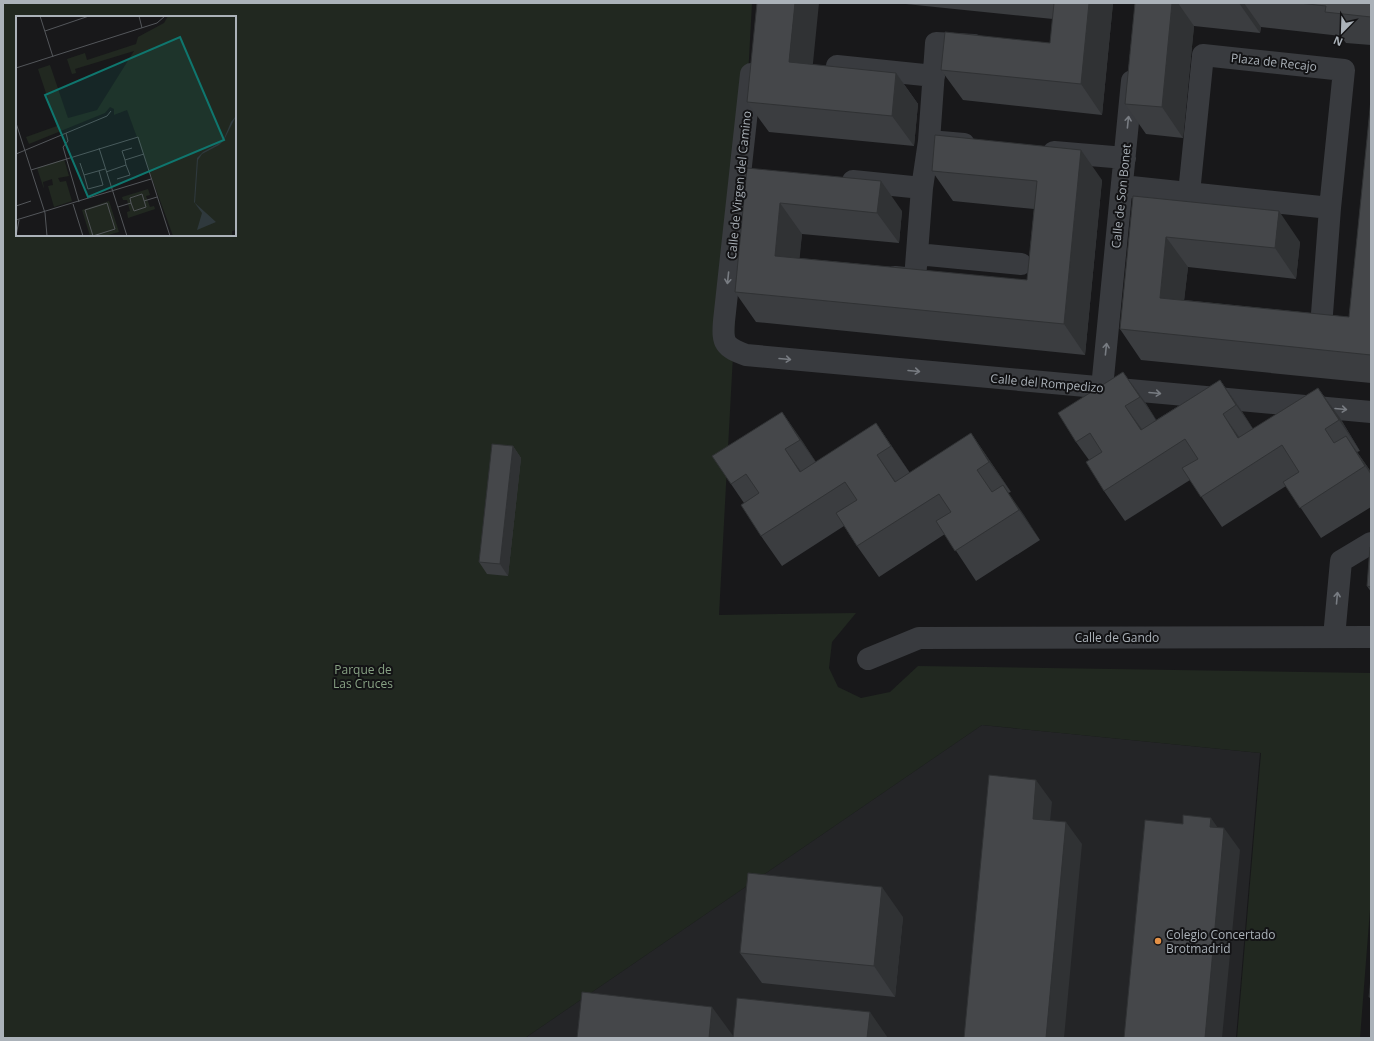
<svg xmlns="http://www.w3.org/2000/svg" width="1374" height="1041" font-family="'Open Sans',sans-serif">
<rect width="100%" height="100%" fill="#18181a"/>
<path fill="#242527" d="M982,725l278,28 -24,285h-711z"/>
<path fill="#212820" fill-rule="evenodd" d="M3,3h749l-33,612 137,-2 -24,29 -3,26 9,19 23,11 29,-6 28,-26 453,7v224l-11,141h-123l24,-285 -279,-28 -457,313h-522zM17,17h218v218h-218z"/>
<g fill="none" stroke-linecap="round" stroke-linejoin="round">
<path stroke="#393b3f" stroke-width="22" d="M837,66l97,10
M751,74l-27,247c-2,23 1,26 22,34l625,57
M929,141l7,-98 38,2
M1054,152l71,6
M853,181l69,7 7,-47 35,3
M1122,186l208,22 14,-138 -141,-15 -14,138
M917,254l104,10
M895,277l20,2 7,-91
M1321,327l9,-119
M1102,388l30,-307
M1334,637l7,-76 30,-18
M868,659l51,-21 452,-1"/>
</g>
<path fill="#3b3d40" d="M896,3h217l-11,112 -139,-15 -22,-30 109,-27 3,-24z
M1135,3h236v42l-25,-2 -5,-7 -80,-9 -1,6 -66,-7 -11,112 -37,-4 -21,-30z
M813,65l83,8 22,31 -4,42 -145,-14 -22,-30z
M1371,100v283l-230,-23 -21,-31 13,-133 167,46 -4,37 -108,-12 -4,33 165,17z
M747,168l155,43 -3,32 -97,-9 -3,24 228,22 7,-71 -81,-8 -21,-30 170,9 -17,175 -329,-33 -21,-30z
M1123,372l22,30 11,18 64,-40 21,30 12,19 65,-41 22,30 20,33 -3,1 14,20v35l-50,31 -35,-52 -64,41 -32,-47 -65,41 -21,-30 -15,-31 -13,-18z
M782,412l34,50 60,-39 34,50 61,-40 21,31 19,28 -3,1 32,47 -64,41 -31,-47 -66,43 -22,-31 -13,-20 -62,40 -21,-30 -17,-33 -13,-19z
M513,446l8,12 -13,118 -21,-2 -8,-12z
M1371,547v45l-4,-6z
M903,917l-8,80 -133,-14 -22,-30z"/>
<path fill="#303234" d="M795,3h24l-9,90 -21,-31z
M1089,3h24l-11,112 -21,-31z
M1172,3h6l16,23 -11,112 -21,-31z
M1239,3h5l17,24 -1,6z
M896,73l22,31 -4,42 -22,-30z
M1081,150l21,30 -17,175 -21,-31z
M881,181l21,30 -3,32 -22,-30z
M780,203l22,31 -5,52 -22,-30z
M1279,211l21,31 -4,37 -21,-31z
M1166,237l22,30 -7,61 -21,-30z
M1123,372l22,30 16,25 -21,-30z
M1220,380l21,30 17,26 -22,-31z
M1318,388l22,30 20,33 -21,-31z
M1125,406l22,30 -6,-6z
M782,412l21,30 18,28 -21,-30z
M1223,414l21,30 -6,-6z
M876,423l21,31 15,22 -21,-30z
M971,433l21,31 19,28 -22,-30z
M1346,436l21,30 4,6v3z
M513,446l8,12 -13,118 -8,-12z
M785,449l22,31 -7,-8z
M877,455l21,30 18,28 -21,-31z
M1003,485l21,30 16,25 -21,-30z
M1036,780l16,22 -4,39 -15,-22z
M1211,818l12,17 1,-7 16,22 -18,188h-17l5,-211z
M1066,822l16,22 -18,194h-18z
M882,887l21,30 -8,80 -21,-31z
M712,1007l22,30v1h-25z
M870,1012l18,26h-21z"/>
<path fill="#45474a" stroke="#303234" d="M757,3h38l-6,59 107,11 -4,43 -145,-14z
M1054,3h35l-8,81 -140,-14 4,-38 105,11z
M1135,3h37l-10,104 -37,-3z
M1299,3h72v14l-46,-5 1,-6z
M1371,99v256l-251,-26 13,-133 146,15 -4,37 -109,-11 -6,61 189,19z
M935,135l146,15 -17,174 -329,-32 12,-124 134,13 -4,32 -97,-10 -5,53 252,24 10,-99 -105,-10z
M1123,372l17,25 -15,9 16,24 79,-50 16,25 -13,9 15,24 80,-50 21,32 -14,9 9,14 12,-7 19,30 -65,42 -17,-26 16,-10 -17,-27 -81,52 -19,-29 16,-9 -13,-20 -81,52 -18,-29 16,-10 -12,-19 -14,9 -18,-29z
M782,412l18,28 -15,9 15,23 76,-49 15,23 -14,9 18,27 76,-49 18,29 -12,8 15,22 11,-7 16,25 -64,41 -19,-30 15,-9 -12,-18 -82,52 -21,-33 21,-13 -12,-18 -84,54 -20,-31 18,-12 -13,-19 -15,10 -19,-28z
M492,444l21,2 -13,118 -21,-2z
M1370,547h1v40l-4,-1z
M989,775l47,5 -3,39 33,3 -20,216h-82z
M1183,815l28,3 -1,9 14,1 -19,210h-81l21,-218 38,4z
M748,873l134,14 -8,79 -134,-13z
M1371,978v20l-2,-1z
M582,992l130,15 -3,31h-132z
M737,998l133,14 -3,26h-134z"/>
<defs><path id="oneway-shaft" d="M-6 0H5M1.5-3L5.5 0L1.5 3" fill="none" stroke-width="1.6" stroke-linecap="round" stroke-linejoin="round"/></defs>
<g stroke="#787c82">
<use href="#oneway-shaft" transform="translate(1128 122) rotate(-84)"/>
<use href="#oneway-shaft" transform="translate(728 278) rotate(96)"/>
<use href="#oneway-shaft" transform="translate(1106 349) rotate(-84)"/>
<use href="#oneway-shaft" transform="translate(785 359) rotate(5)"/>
<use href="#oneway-shaft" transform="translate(914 371) rotate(5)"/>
<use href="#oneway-shaft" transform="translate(1155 393) rotate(5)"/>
<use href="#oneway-shaft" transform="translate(1341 409) rotate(5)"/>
<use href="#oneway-shaft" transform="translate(1337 598) rotate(-85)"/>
</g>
<circle fill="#e49146" stroke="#131315" stroke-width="1.5" cx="1158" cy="941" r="4"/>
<g text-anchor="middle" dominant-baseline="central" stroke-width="4" stroke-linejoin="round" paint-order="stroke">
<g font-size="12" fill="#abb2b9" stroke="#131315">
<text transform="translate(1274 62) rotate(6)">Plaza de Recajo</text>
<text transform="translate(739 185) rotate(-84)">Calle de Virgen del Camino</text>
<text transform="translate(1121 196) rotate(-84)">Calle de Son Bonet</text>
<text transform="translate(1047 383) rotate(5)">Calle del Rompedizo</text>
<text x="1117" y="637">Calle de Gando</text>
</g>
<g font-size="12" fill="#88a284" stroke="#131315">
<text x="363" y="669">Parque de<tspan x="363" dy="14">Las Cruces</tspan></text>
</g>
<g font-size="12" fill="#abb2b9" stroke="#131315" text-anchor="start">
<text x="1166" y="934">Colegio Concertado<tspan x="1166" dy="14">Brotmadrid</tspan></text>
</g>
</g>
<g transform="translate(16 16)">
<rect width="220" height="220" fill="#18181a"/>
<path d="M152,0h68v214l-4,1v5h-59l-46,-126 -13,5v-6l-4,-2 -5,6 -76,31 -3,-7 31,-11 -19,-57 12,-4 18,53 29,-8 37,-59 -59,18 1,4 -4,1 -5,-15 18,-6 2,7 49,-16 2,-7 26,-14zM48,143l5,17 -11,2 2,4 6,-1 6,20 -18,6 -6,-21 5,-1 -1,-6 -9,3 1,7 -7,-21zM132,173l2,6 -4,1 4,11 4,-1 1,3 -27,9 -1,-6 3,-1 -3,-11h-4l-1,-3zM93,185l10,31 -14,4h-15l-8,-26z" fill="#212820"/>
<path d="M220,100l-12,24 -5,5 -17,9 -4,6 -3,43 21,19 -19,8 5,-17 -8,-11 3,-44 6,-6 20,-11 8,-19z" fill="#2f393d"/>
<path fill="none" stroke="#53565a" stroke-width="1" d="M24,0l13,41M123,0l3,12M29,15l44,-15M0,52l141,-45 8,-7M0,107l29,90 2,23M50,117l2,8 -5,6 16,55M83,132l28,88M0,138l91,-38 4,-5M109,144l-3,-9 10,-3M64,147l4,12M15,154l107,-33 32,99M83,155l4,14 -15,4 -4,-14 21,-6M90,156l20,-7 -1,-5 19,-6M101,163l13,-4 -4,-10M128,185l13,-4M57,188l10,32M0,190l15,-5M102,191l13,-4 -1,-5 12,-4 4,13 -12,4 -3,-8M0,204l135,-41M0,220l3,-16M77,220l-8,-26 22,-7 8,26 -22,7"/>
<path fill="#0f766e" fill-opacity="0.15" stroke="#0f766e" stroke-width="2" d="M164,21l44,103 -136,57 -43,-102z"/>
<rect width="220" height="220" fill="none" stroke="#abb2b9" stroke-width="2"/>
</g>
<rect width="1374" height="1041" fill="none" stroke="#abb2b9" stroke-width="8"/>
<g transform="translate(1342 32) rotate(203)" stroke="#131315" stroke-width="3" paint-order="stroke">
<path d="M0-3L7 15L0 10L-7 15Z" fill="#abb2b9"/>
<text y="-6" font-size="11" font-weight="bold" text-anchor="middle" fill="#abb2b9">N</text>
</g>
</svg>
